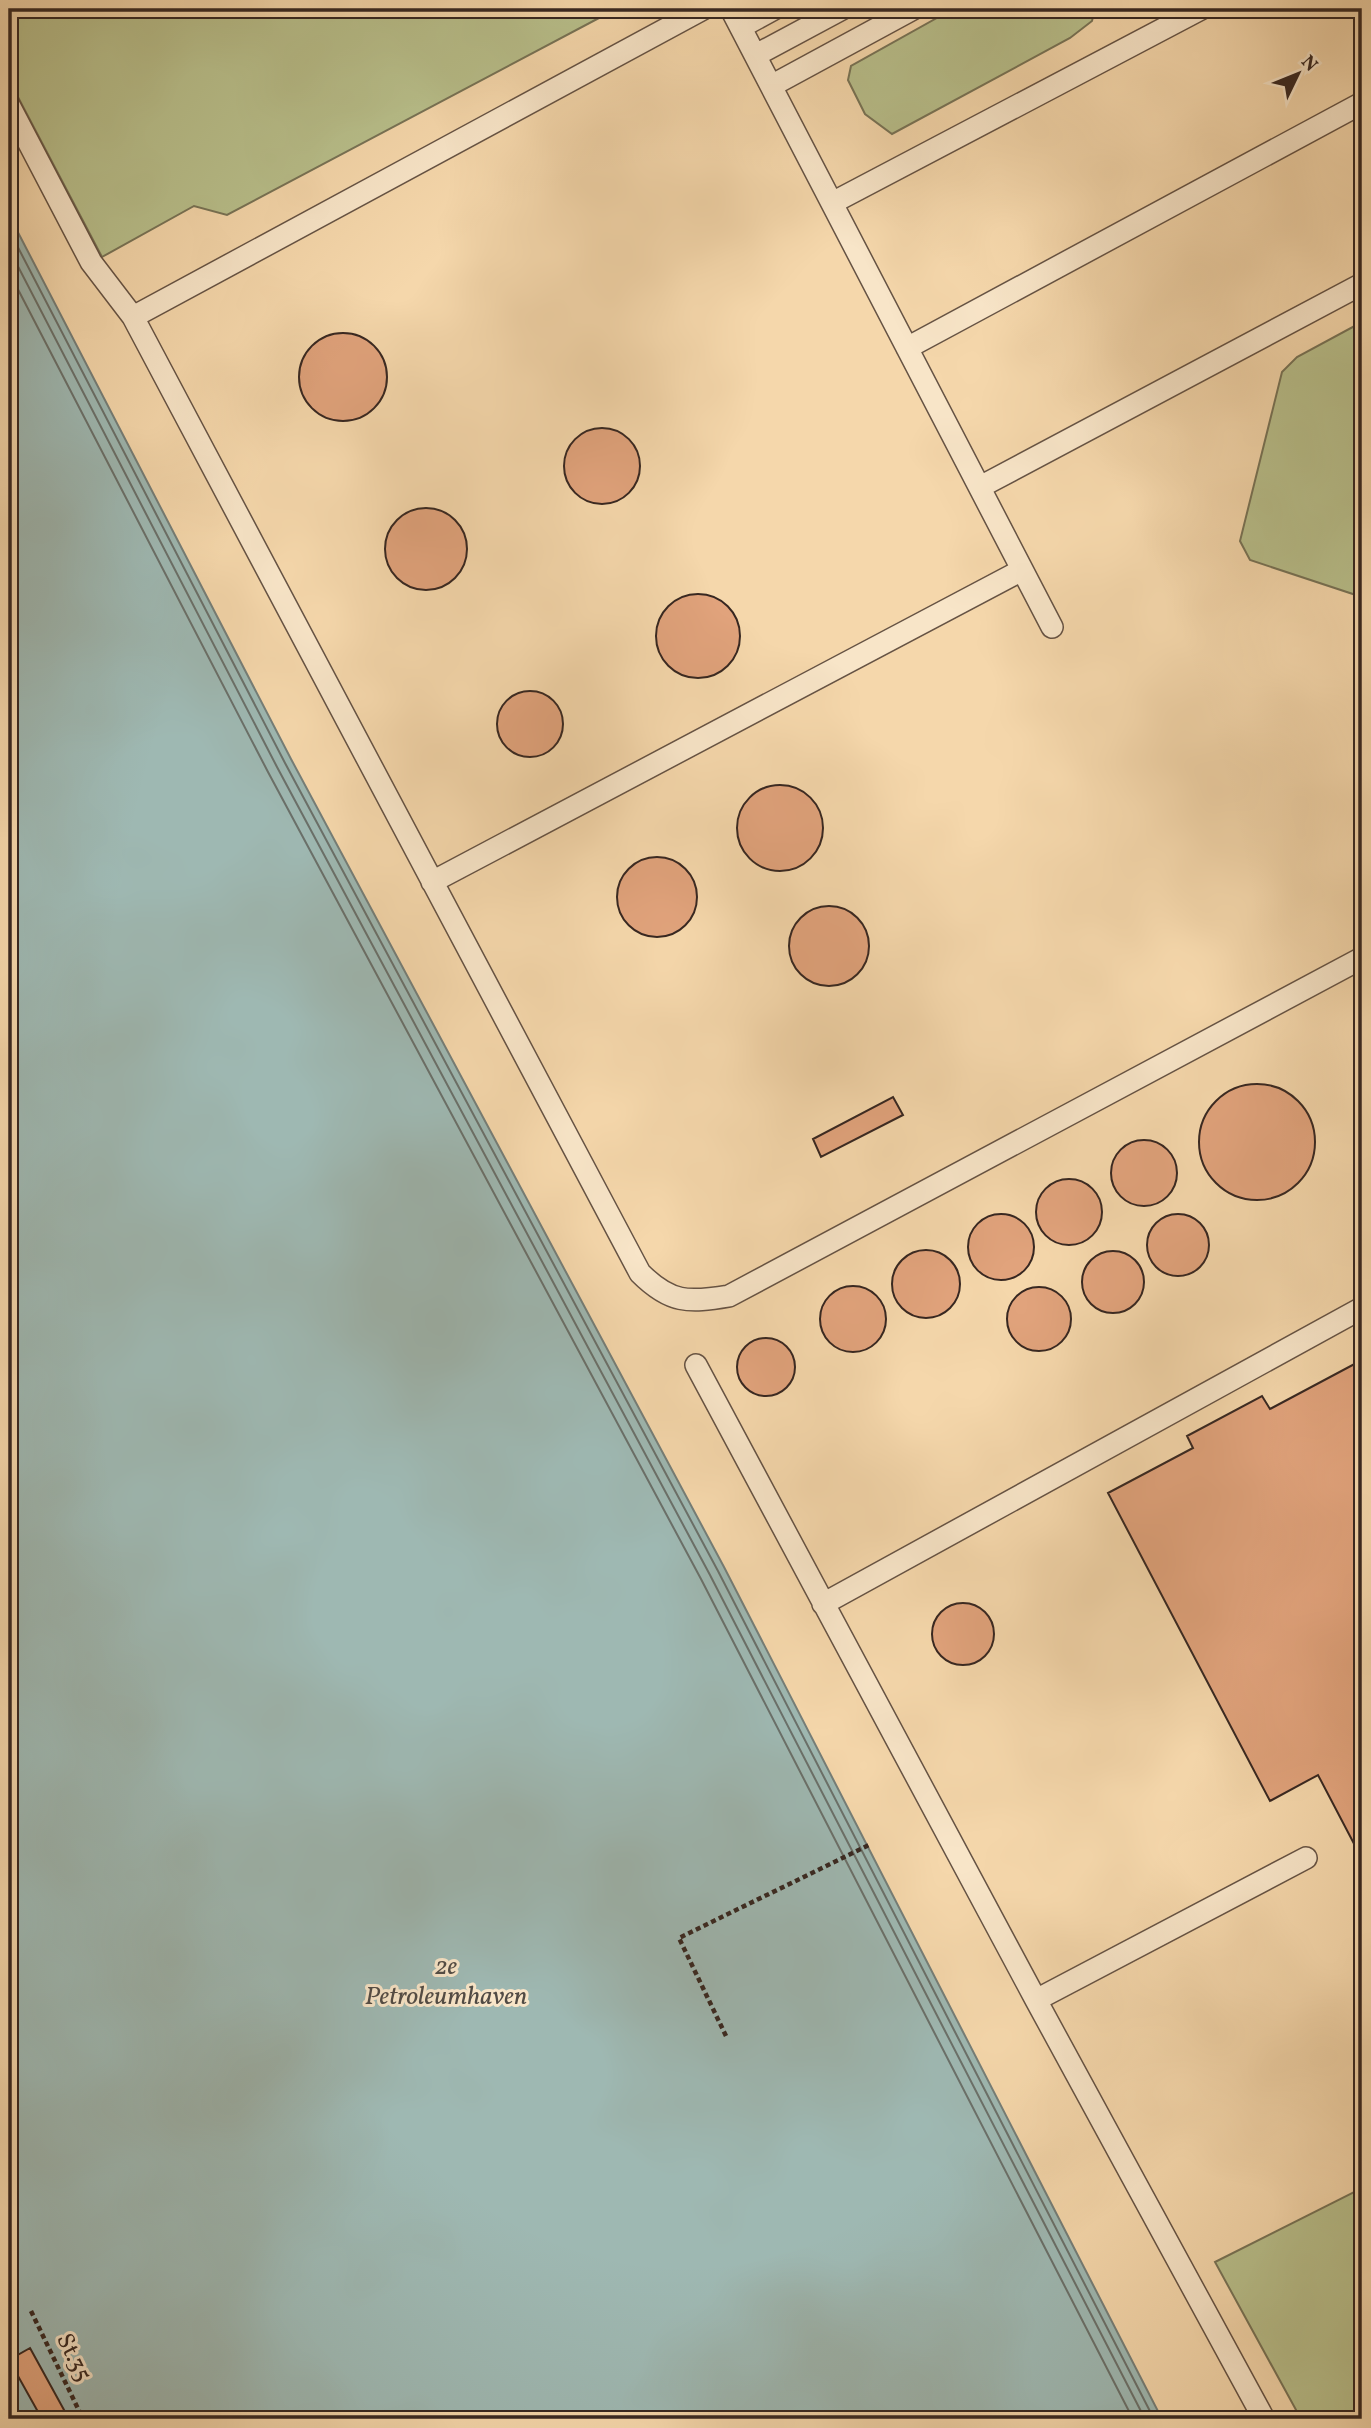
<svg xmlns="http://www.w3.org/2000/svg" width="1371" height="2428" font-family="Vollkorn,serif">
<rect width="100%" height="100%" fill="#f5d7ab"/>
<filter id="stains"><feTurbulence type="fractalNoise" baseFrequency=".00286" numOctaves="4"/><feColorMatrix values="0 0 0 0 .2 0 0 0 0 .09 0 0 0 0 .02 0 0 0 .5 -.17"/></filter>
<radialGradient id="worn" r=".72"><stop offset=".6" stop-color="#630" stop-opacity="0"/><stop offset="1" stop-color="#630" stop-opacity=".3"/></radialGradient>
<path fill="#b8bf8b" stroke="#787356" stroke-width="2" d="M9,9h607l-389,206 -33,-9 -92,51 -93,-177z
M953,9h142l-3,12 -22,17 -178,96 -27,-20 -17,-34 3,-14z
M1362,322v275l-112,-37 -10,-19 42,-169 15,-15z
M1362,2188v231h-61l-86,-157z"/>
<path fill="#9eb8b2" stroke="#757e78" stroke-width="2" d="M9,215l282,544 433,808 438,852h-1153z"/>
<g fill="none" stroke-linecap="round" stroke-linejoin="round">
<path stroke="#6a706a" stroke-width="2" d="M9,230l276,533 433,808 436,848
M9,249l268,518 433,808 435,844
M9,272l259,500 433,807 432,840"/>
</g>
<path fill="#e1a37c" stroke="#372721" stroke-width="2" d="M299 377a44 44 0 1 1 88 0a44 44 0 1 1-88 0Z
M564 466a38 38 0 1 1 76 0a38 38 0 1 1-76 0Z
M385 549a41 41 0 1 1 82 0a41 41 0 1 1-82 0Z
M656 636a42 42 0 1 1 84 0a42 42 0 1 1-84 0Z
M497 724a33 33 0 1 1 66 0a33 33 0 1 1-66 0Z
M737 828a43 43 0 1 1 86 0a43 43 0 1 1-86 0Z
M617 897a40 40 0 1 1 80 0a40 40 0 1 1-80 0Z
M789 946a40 40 0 1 1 80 0a40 40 0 1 1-80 0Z
M1199 1142a58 58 0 1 1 116 0a58 58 0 1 1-116 0Z
M893,1097l10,18 -82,42 -8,-18z
M1111 1173a33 33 0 1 1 66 0a33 33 0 1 1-66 0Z
M1036 1212a33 33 0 1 1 66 0a33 33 0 1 1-66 0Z
M968 1247a33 33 0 1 1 66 0a33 33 0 1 1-66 0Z
M1147 1245a31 31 0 1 1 62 0a31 31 0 1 1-62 0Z
M892 1284a34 34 0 1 1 68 0a34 34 0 1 1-68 0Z
M1082 1282a31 31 0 1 1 62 0a31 31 0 1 1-62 0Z
M820 1319a33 33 0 1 1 66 0a33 33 0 1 1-66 0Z
M1007 1319a32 32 0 1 1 64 0a32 32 0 1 1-64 0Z
M737 1367a29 29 0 1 1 58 0a29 29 0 1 1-58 0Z
M1362,1360v499l-44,-84 -48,26 -162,-308 85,-45 -6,-12 75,-40 8,13z
M932 1634a31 31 0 1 1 62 0a31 31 0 1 1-62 0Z
M30,2348l39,71h-27l-33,-59z"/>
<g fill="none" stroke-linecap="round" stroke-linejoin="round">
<defs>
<path id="lane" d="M731,9l321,618
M741,27l33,-18
M756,55l86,-46
M771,86l142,-77
M9,105l82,157 42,55 507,956c30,30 48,30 89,23l633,-338
M832,203l369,-194
M133,317l570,-308
M907,348l455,-245
M980,487l382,-203
M432,882l590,-312
M696,1365l340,635 228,419
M823,1604l539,-296
M1036,2000l270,-142"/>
</defs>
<use href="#lane" stroke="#665344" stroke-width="24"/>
<path stroke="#372721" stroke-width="4.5" stroke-dasharray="5 3.5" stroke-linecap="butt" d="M726,2036l-47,-98 190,-93
M31,2311l52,108"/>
<use href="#lane" stroke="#f8e5c8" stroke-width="21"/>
</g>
<g text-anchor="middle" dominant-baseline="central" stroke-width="6" stroke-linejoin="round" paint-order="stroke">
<g font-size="24" fill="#372721" stroke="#f8e5c8">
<text transform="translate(73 2358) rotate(64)">St.35</text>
</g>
<g font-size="26" font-style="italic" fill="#514b45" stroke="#f8e5c8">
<text x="446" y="1967">2e<tspan x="446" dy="30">Petroleumhaven</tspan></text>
</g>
</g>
<rect width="1371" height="2428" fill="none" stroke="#f5d7ab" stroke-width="35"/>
<rect x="10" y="10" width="1350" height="2407" fill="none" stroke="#372721" stroke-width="3.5"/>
<rect x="18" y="18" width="1336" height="2393" fill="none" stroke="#372721" stroke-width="2"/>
<g transform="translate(1298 74) rotate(47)" stroke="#f8e5c8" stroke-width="5" paint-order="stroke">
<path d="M0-5L12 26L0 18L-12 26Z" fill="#372721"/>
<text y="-10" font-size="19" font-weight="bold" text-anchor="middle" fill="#372721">N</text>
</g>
<rect width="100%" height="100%" filter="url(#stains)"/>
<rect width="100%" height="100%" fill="url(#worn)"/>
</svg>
